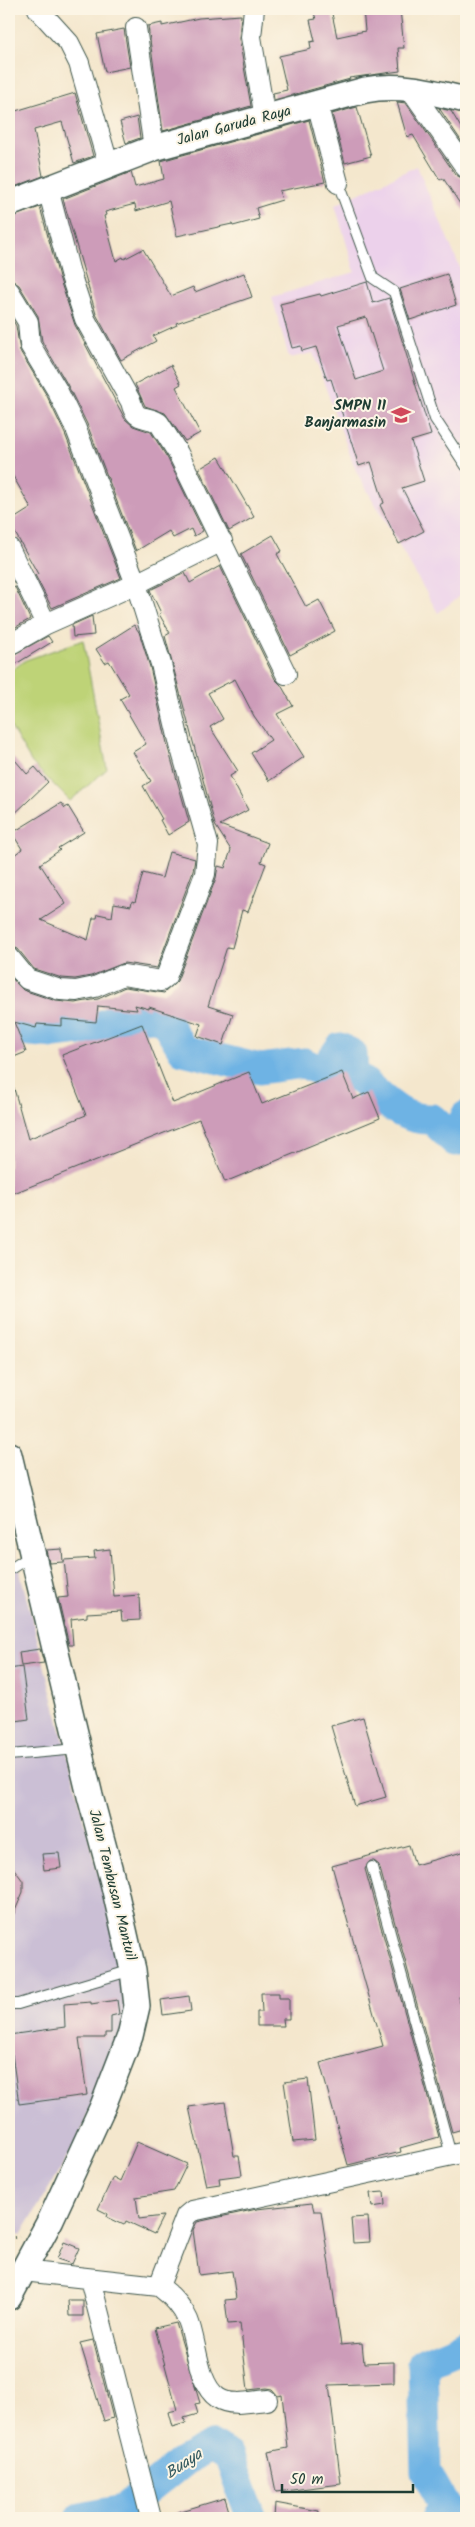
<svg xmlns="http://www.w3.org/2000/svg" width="475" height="2527" font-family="Kalam,sans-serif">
<rect width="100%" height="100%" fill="#fcf5e5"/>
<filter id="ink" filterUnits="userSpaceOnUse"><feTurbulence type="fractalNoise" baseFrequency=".02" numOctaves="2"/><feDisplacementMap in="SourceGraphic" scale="10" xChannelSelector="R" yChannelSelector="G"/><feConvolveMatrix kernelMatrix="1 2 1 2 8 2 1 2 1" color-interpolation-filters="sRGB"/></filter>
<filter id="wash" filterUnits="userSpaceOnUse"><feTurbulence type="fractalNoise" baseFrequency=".0096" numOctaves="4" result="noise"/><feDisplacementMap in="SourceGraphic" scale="20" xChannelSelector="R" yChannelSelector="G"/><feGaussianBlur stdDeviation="1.12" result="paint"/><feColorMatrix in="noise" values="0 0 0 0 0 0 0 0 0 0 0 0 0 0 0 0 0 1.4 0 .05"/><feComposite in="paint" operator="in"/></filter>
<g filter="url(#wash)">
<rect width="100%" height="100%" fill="#f4e7cd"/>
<path fill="#ecd1eb" d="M417,166l49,116v309l-28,22 -82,-142 -43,-118 -24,5 -17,-61 83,-25 -20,-67z"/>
<path fill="#cbbfd5" d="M9,1530l118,454v39l-50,118 -56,94h-12z"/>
<path fill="#bed377" stroke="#6e8856" d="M83,640l24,129 -37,32 -38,-38 -23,-39v-52l17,-12z"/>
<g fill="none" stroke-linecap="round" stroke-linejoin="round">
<path stroke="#6eb3e4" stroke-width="31" d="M9,1029l45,4 42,-5 33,-15 35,6 19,31 77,19 44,-6 19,9 17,-24 12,6 1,20c27,19 43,47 79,45l23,22 11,-25
M81,2518l42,-8 62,-50 27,-14 17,10 23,62
M437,2518l8,-12 -19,-34 -3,-109 43,-18"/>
</g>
<g id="blocks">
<path fill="#cd9cb9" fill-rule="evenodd" d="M331,9l6,28 28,-6 -2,-22h37l4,39h-6l2,23 -51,7 1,1 -76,21 -1,-7 14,-3 -8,-34 32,-7 -1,-7 5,-1 -5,-21 6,-1 -2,-6z
M241,15l-2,24 12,67 -88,25 -15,-105 14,-3v3l37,-8z
M124,29l6,38 -25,5 -8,-38z
M75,93l18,63 -19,7 -12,-41 -28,8 9,46 -34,13v-76z
M397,102l9,1 50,72 10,5v33l-23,-35 -3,2 -27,-45 -6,2z
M357,107l14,49 -26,7 -13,-49z
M439,108l12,3 15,25v12z
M137,117l3,21 -14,5 -6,-21z
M309,120l16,62 -46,9 3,9 -26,8 3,11 -26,7 -1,-2 -55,12 -8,-35 -33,10 -1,-7 -30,8 1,3 -2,1 12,45 7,-4 1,2 19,-10 28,47 22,-9 2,5 49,-19 8,24 -76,26 1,2 -24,11 3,5 -35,19 -25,-46 -33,-115 68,-27 4,15 29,-8 -3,-18z
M40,207l19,70 16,48 50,94 8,7 18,6 17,27 35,72 -9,5 -3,-7 -18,9 -4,-7 -33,20 -49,-127 -20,-40 -25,-43 -4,-25 -19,-31 -10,-6v-61z
M447,274l9,31 -46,15 -10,-31z
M367,282l6,21 16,-5 42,137 -20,6 13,40 -22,7 22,43 -25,13 -19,-39 4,-2 -13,-41 -12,4 -28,-87 -4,1 -11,-33 -14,4 -1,-5 -9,2 -12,-44 40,-10 1,2zM366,317l17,54 -27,9 -18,-55z
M9,313l7,13 4,25 27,45 18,38 56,144 -69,30 -17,-33 3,-1 -29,-52 22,-14 -22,-39z
M171,365l10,19 -5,3 24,46 -15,8 -20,-28 -20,-7 -10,-22z
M219,457l35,60 -25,14 -30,-62z
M273,535l9,16 -5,3 29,53 13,-7 16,31 -45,24 -49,-101z
M220,566l55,113 6,6 12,21 -16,8 27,43 -35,24 -18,-28 20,-13 -17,-24 -19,-37 -27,14 15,26 -13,8 28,44 -8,5 18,34 -28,15 48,18 -7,19 5,2 -18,48 -6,-2 -10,38 -5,-1 -19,59 25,8 -10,31 -26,-9 4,-12 -52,-17v2l-14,-4 2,5 -39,-4 -2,16 -34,-3v7l-25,-2 -1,4 -22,-6 12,30 -17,7v-84l14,15 33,11 19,2 23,-4 27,-12 39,6 13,-12 39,-103 2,-12 7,2 6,-18 -16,-25 -50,-189 5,-3 -11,-19 2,-1 -11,-23 35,-17 5,10z
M15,587l15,32 -21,12v-40z
M92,616l2,19 -21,2 -1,-12z
M134,625l5,7 11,35 18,81 21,74 -21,13 -8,-15 2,-1 -19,-33 8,-5 -18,-29 13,-8 -26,-45 9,-5 -20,-33 -4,2 -9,-14z
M48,636l4,6 -43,26v-11z
M9,753l18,21 8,-7 13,15 -39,37z
M61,803l4,5 3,-2 16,26 -26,16 2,2 -20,14 26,40 -25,16 47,20 5,-22h4l1,-4 14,3 2,-14 17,3 1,-5 3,1 8,-29 19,5 7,-26 26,7 -2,12 -36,97 -33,-5 -33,13 -16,3 -13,-1 -28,-9 -16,-20 -9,-4v-86l13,-10 -10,-16z
M142,1024l31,79 76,-31 13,32 80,-32 11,27 16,-7 11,26 -155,64 -26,-63 -190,76v-109l4,-1 15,54 58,-24 -24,-60z
M62,1549l1,13 -14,1 -3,-13z
M110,1549l4,48 25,-2 1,25 -18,1 -1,-10 -34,2v4l-16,2 2,26h-4l-11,-47 10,-1 -4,-37 31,-2 -1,-7z
M40,1649l4,14 -23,3 -2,-14z
M22,1667l7,52 -20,3v-53z
M363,1717l23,80 -31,9 -24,-80z
M409,1845l6,20 51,-14v139l-4,1 -3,6 1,6 6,3v122l-14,4 -73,-267 -5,-4h-4l-5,8 74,268 -39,11 1,4 -53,13 -28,-102 63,-17 -51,-180z
M59,1853l2,15 -17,2 -2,-16z
M9,1862l14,19v11l-14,33z
M261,1993h18v5h10v21h-6l1,7h-27v-14h5z
M189,1996l2,15 -28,4 -2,-15z
M117,2000l2,14 -8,2v17h-6v5h-26l8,57 -68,9 -7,-50h-3v-19l56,-8 -1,-23 27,-2v2z
M308,2079l7,61 -22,2 -9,-60z
M225,2102l9,54h5l3,19 -23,3 1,6 -14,2 -17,-79z
M137,2142l50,22 -13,27 -38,6 3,22 24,-3 -9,18 -28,-13 -2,4 -17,-8 1,-3 -10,-5 15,-32 7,4z
M384,2192l1,13 -13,2 -2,-14z
M312,2203l2,8h7l20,134 21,-2 2,20 30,-1v21l-65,2 12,99 -65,8 -8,-40 20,-4 -6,-53 -4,1 -6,-7 -6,-1 -18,2 -8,-67 -12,1 -3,-24 11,-1 -4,-28 -33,4 -6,-45 4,-8 60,-13z
M368,2217l2,25 -17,1 -2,-25z
M64,2242l15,6 -7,16 -15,-5z
M68,2300h15v16h-14z
M176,2323l24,80 -5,1 3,10 -14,4 2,5 -14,4 -4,-15 9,-2 -22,-82z
M93,2340l20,78 -9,3 -24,-78z
M225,2498l6,20h-62l-1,-3z
M275,2503l44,8 -1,7h-44z"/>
</g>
</g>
<g filter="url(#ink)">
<use href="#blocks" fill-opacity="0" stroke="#3f564b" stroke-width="1"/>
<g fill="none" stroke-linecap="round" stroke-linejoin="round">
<defs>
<path id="service" d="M338,183l35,95 21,14 41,127 31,47
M9,1570l23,-15
M9,1755l69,-6
M372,1867l79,288
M466,1997v2
M9,2004h9l114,-34"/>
<path id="minor" d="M38,9l31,34 10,20 30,104
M254,9l-3,28 14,81
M136,28l18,120
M409,87l57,81
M317,103l21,80
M48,189l22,84 15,46 46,83c5,21 13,12 28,21l19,30 108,221
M9,291l19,31 2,23 27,45 19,39 60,155 25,80 19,81 28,99 -3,30 -39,103 -5,4 -38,-6 -28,12 -19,4 -16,-1 -33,-11 -18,-22
M9,548l37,76 90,-40 86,-43
M9,645l37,-21
M23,2271l136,15c12,9 23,20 29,34 9,22 9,64 30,78 13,9 35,3 49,2
M90,2279l61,239
M159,2286l27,-70 6,-5 274,-59"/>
<path id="tertiary" d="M9,204l145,-56 211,-58c35,-7 67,2 101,10
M9,1455l81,341 24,90 19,84 4,36 -7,30 -27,70 -52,113 -42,78"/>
</defs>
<use href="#service" stroke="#3f564b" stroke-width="12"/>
<use href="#minor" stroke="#3f564b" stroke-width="22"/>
<use href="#tertiary" stroke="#3f564b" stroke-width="28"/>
<path stroke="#3f564b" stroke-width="3" stroke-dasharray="1 4" stroke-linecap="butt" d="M9,2238l10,-1"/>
<use href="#service" stroke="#fff" stroke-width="10"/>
<use href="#minor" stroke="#fff" stroke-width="20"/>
<use href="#tertiary" stroke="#fff" stroke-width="25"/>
</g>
</g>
<defs>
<symbol id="school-bare" viewBox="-9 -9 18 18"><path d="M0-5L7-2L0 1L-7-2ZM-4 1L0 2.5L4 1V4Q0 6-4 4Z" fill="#d1495b" stroke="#fcf5e5" stroke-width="2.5" paint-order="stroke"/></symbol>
</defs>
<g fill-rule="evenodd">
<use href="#school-bare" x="387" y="401" width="28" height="28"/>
</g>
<g text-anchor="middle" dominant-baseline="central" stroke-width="4" stroke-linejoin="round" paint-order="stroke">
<g font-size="15" fill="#1f3d34" stroke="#fcf5e5">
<text transform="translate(234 126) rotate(-15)">Jalan Garuda Raya</text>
<text transform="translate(112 1885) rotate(76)">Jalan Tembusan Mantuil</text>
</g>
<g font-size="15" font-weight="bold" fill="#1f3d34" stroke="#fcf5e5" text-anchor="end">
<text x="386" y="406">SMPN 11<tspan x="386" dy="17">Banjarmasin</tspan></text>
</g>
<g font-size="16" font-style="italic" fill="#335a60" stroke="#fcf5e5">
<text transform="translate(184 2464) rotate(-34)">Buaya</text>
</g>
</g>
<rect width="475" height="2527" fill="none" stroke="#fcf5e5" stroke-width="30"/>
<path d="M282 2484v8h131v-8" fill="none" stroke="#1f3d34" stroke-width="2.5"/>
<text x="290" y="2484" font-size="15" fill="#1f3d34" stroke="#fcf5e5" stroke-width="4" paint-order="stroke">50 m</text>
</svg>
